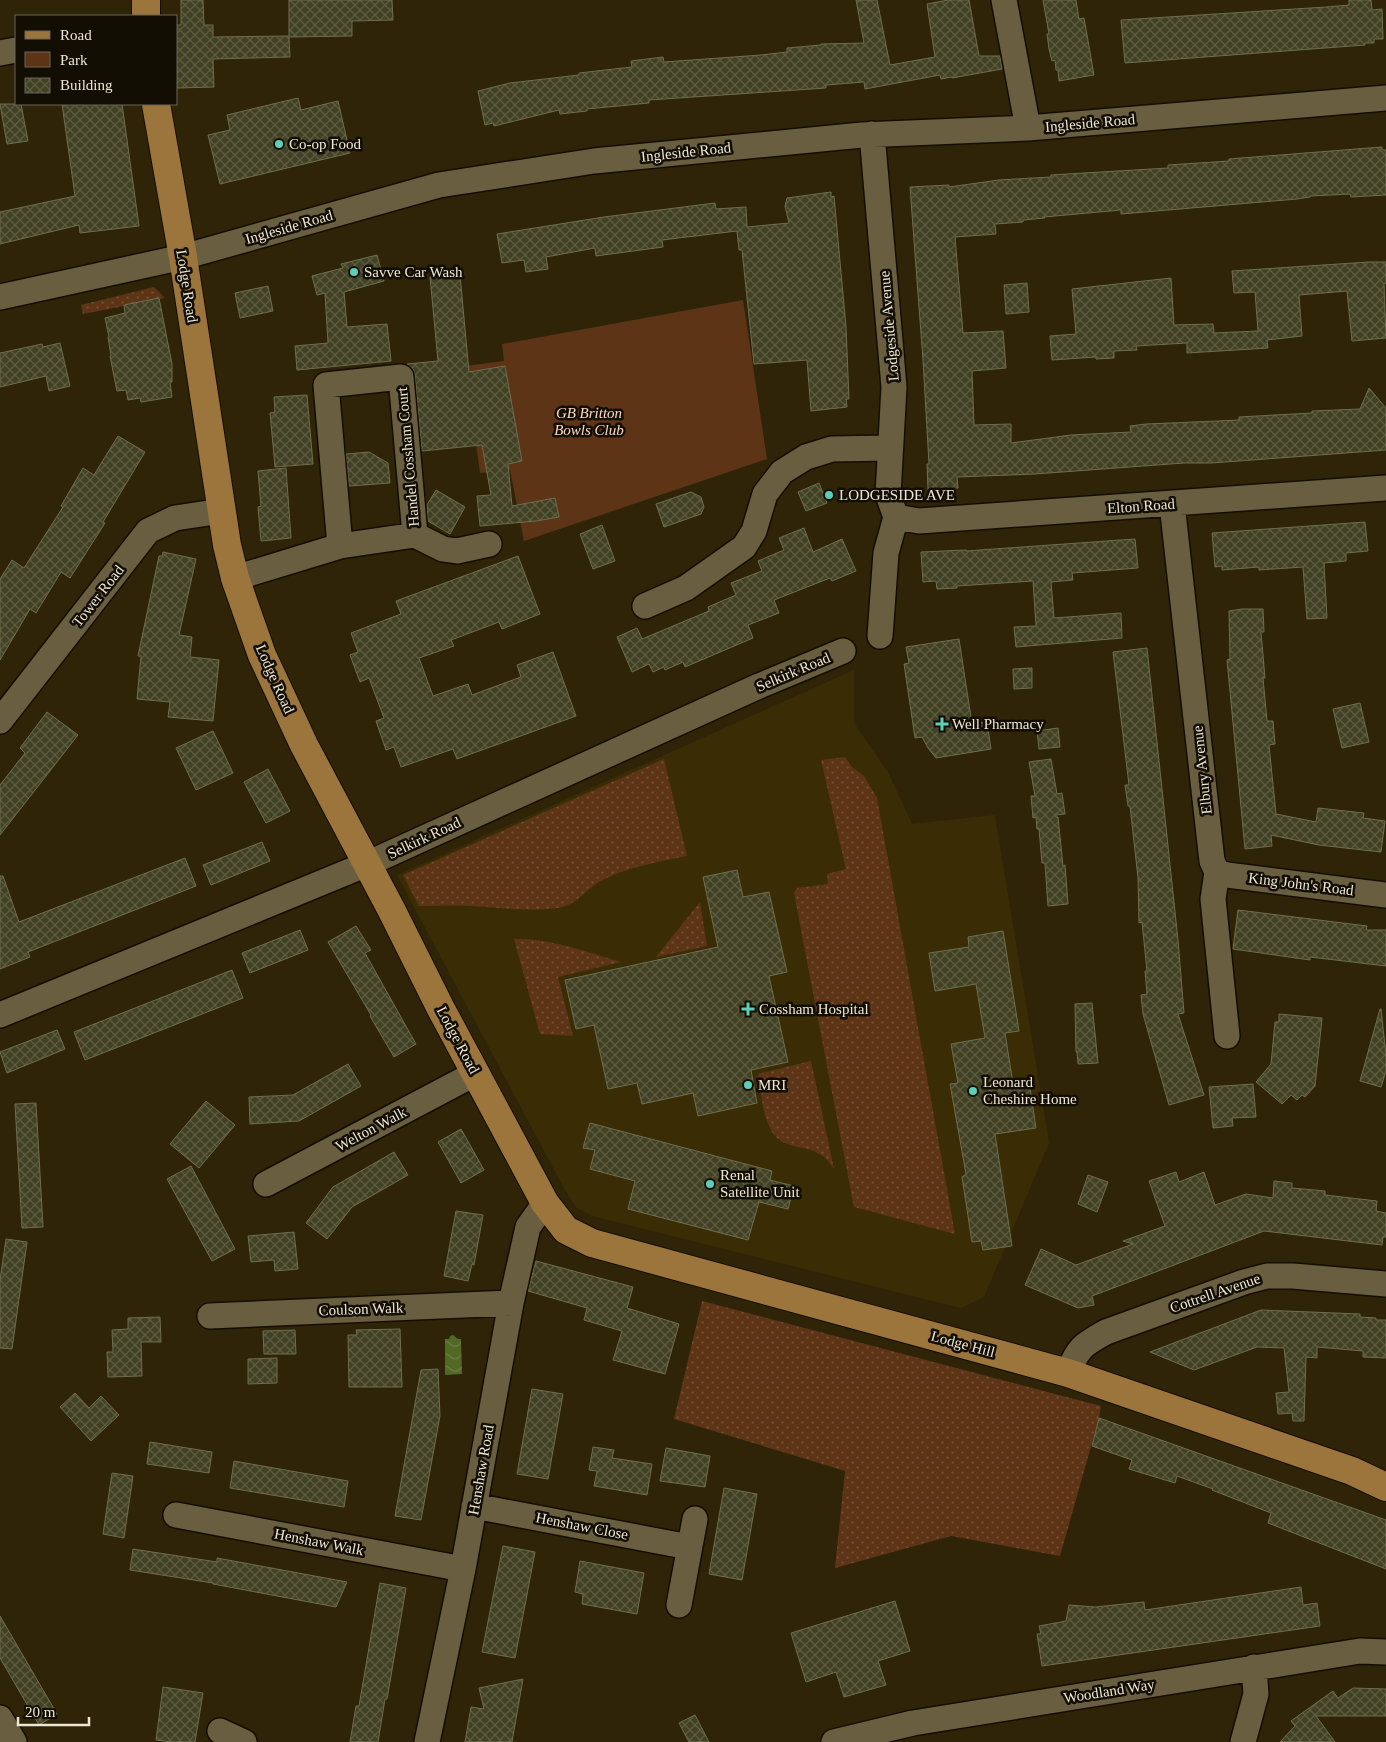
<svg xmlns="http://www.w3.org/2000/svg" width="1386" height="1742" font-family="Georgia,serif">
<defs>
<pattern id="grass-dots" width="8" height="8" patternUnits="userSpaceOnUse" patternTransform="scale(1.25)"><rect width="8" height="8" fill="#5e3417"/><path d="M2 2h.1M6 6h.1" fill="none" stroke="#755138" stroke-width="1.8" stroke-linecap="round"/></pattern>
<pattern id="water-waves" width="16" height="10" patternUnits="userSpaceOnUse" patternTransform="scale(1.25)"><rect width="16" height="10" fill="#526825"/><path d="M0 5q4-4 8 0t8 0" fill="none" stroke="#6b7e44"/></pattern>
<pattern id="building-cross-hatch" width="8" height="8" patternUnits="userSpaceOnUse" patternTransform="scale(1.25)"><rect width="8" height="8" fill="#414123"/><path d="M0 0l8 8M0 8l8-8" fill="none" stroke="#5d5c42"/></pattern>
</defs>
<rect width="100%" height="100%" fill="#2f2407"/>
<path fill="#3a2d05" d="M854,670v53l35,51 23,50 83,-9 54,328 -65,154 -23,11 -369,-92 -15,-8 -11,-16 -169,-317z"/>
<path fill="url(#grass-dots)" d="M154,287l11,11 -82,16 -2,-9z
M845,757l7,10 12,9 13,22 78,436 -101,-27 -60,-314 3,-5 31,-4 -1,-10 19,-5 -25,-109z
M664,759l23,97c-30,6 -61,11 -88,26 -11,6 -19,18 -31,23 -21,9 -72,2 -96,1 -18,-1 -36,0 -53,0l-16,-31z
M700,902l7,44 -51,11z
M514,939c37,-1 72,13 107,23l-63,15 15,59 -33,-2z
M811,1061l23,108c-4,-5 -7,-11 -13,-14 -16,-11 -40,-5 -50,-25 -9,-17 -10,-38 -13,-56z
M702,1301l399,105 -2,12 -39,138 -109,-20 -116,32 10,-97 -171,-52z"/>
<path fill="#5e3417" d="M743,300l24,159 -243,82 -14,-71 -30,3 -15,-107 39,-5 -2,-17z"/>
<path fill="url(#water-waves)" d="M453,1335l5,4h3l1,35 -17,1v-36h4l1,-3z"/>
<path fill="url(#building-cross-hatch)" stroke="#6e6e4f" d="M181,0h22l1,25h9v12l76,-1v-36h103l1,20 -41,1v15l-63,1 1,20 -77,2 1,28 -37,1 -1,-63h5z
M856,0h21l13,65 45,-8 -8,-53 21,-4h21l10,56h21l2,13 -50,9v-1l-11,2 -1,-4 -75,14 -1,-7 -38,3v3l-177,12v3l-62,6v2l-27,3 -1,-4 -65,16 -1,-3 -8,2 -7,-34 32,-8 69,-8v-2l53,-6 -1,-6 32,-4 1,5 97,-7 26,-3v-4l34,-3v-1l43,-1z
M1043,0h33l3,19 5,-1 10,57 -35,6 -1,-11h-2l-1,-10 -3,1 -3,-12 -2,-15h2z
M1349,0h22l1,10 10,-1 1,30h-9v4h-9v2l-240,18 -4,-43 205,-13 23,-2z
M298,98l3,12 37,-9 12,52 -130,31 -12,-49 22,-5 -3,-15z
M0,104h21l7,37 -21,3z
M62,104h60l17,122 -59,7 -1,-8 -79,19v-32l75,-16z
M1382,147v3h4v45l-35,2 -1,-3 -40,2v1l-13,2 -164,14 -12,1v-4l-77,7 1,1 -22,2v2l-28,2 1,10 -41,3 8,96 40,-2 3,37 -34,3 2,54 37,-1v19l60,-8 60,-3 -1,-6 16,-2 72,-3 21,-1v-3l73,-4v-2l48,-2 9,-21 17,20v42l-174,13h-28l-149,11 -78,3 1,11 -30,2 -1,-26h2l-6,-104 -13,-173 39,-2v2l50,-7 52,-3v-2l117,-7v-3l61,-4v-2z
M831,192v5l3,-1 12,131 3,72h-3l1,8 -36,4 -4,-51 -53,4 -12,-114h-3l-2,-19 -75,9 1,7 -67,9 -1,-8 -49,9 2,12 -22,3 -2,-12 -22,3 -5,-29 107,-17 111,-14 1,6 30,-2 1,20 42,-4 -4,-17 2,-8z
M377,255l7,26 -40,11 3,35 40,-3 4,37 -94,9 -2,-24 33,-3 -3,-50 -8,2 -5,-19 31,-8 -2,-4z
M1369,262h17v21l-2,1 2,54 -34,3 -5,-50 -48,4 3,41 -35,4 1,8 -81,5v-10l-51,3 1,4 -23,1v7l-18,1v-2l-44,3 -2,-24 26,-2 -4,-45 99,-11 3,47 39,-1 1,9 44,-2 -3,-39 -21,1 -2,-22z
M460,275l9,97 36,-6 17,95 -14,3 4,42 43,-8 4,19 -23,4 -56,5 -3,-30 14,-1 -9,-50 -60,6 -7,-75 -2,-7 -6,-5 31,-3 -8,-84z
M1027,283l2,29 -23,2 -2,-29z
M268,286l5,25 -33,7 -5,-25z
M159,298l13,66v18h-2l2,15 -31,5 -1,-4 -12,2 -2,-10 -9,1 -7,-35h1l-3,-19h1l-4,-19 20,-5 -1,-8z
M60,343l10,43 -21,5 -3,-15 -46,11v-34l42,-9 1,3z
M307,395l6,69 -38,3 -5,-54 5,-1 -1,-15z
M118,436l27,16 -42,70 2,1 -35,55 -9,-6 -25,41 -6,-4 -30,51v-81l12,-19 12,8 39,-61 -2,-1 22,-38 11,7z
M369,452l19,11 2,20 -41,3 -3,-32z
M286,468l5,70 -30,3 -3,-34 3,-1 -3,-35z
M819,483l8,20 -21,8 -8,-19z
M436,490l29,17 -15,27 -22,-13 -1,-16z
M691,492l10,5 3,10 -3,7 -37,13 -8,-23z
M1365,522l3,29 -22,2v8l-22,2 3,55 -20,1 -4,-52 -44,3v-3l-37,3v-4l-7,1 -3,-34z
M602,525l13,36 -22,8 -13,-35z
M804,528l9,24 29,-13 14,32 -24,10 -2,-3 -56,22 5,13 -31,12 5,13 -68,29 -2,-5 -18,8 -1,-3 -11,5 -4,-8 -17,8 -15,-35 20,-9 5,11 67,-28 -1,-4 28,-12 -5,-12 31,-12 -4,-10 26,-11 -5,-12z
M1135,539l3,29 -66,5 1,7 -22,2 3,36 67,-5 1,25 -106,9 -2,-20 22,-1 -3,-45 -76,5v2l-20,1 -1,-8 -13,1 -2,-30 45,-2v1z
M163,552l33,7 -17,76 13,2 -2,20 29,3 -6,61 -45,-4 2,-15 -33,-3 4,-43h-3l21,-100h3z
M518,556l22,58 -38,15 -3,-7 -48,18 3,6 -35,12 14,38 35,-12 4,11 49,-18 -4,-12 36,-13 23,64 -119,43 -4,-10 -52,18 -7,-20 -8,3 -10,-29 8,-3 -15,-40 -9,4 -10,-27 8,-3 -7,-19 50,-19 -5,-13z
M1242,609h21l1,23h-3l4,46h-2l4,43h6l2,23 -6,1 7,69 40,8 2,-14 46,5 -1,5 22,3 -4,31 -62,-7 -48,-10 1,11 -27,3 -18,-189 3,-1 -1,-48z
M959,639l13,85 15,-2 4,27 -55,9 -8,-10 -6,-11 -7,1 -11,-74 5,-1 -3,-16z
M1147,648l31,292 6,73 -6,1 26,81 -35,10 -26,-91 -2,-19 6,-1 -2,-23h2l-5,-49 -3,1 -1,-45 -8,-72h-2l-3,-21h4l-16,-133z
M1032,668v20l-18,1 -1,-20z
M1360,703l9,39 -27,6 -9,-39z
M47,712l31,23 -78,100v-50l25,-32 -5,-5z
M1058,728l2,19 -21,2 -2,-18z
M213,731l20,42 -37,17 -20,-42z
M1051,759l6,35 5,-1 3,21 -9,1v2h2l5,49 2,-1 3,39 -20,2 -3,-43h-3l-3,-34h-2l-1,-12 -3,1 -2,-22h4l-6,-34z
M268,769l22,42 -24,12 -22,-41z
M262,842l8,19 -59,24 -8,-20z
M185,858l11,28 -168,66 2,5 -30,12v-93h3l16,46z
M737,870l6,27 26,-5 18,80 -18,4 19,86 -37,8 6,33 -59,13 -5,-23 -51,11 -5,-21 -29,6 -14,-64 -18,4 -11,-49 153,-33 -15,-70z
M1238,910l129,16 -1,4h20v36l-76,-9v3l-77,-11z
M356,926l15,24 -6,3 51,91 -22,13 -24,-41 1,-1 -43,-73z
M300,930l8,20 -58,23 -8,-20z
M1003,931l16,100 -14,2 9,57 16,-2 6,40 -41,6 17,112 -29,4 -2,-9 -9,1 -10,-65 4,-3 -16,-90 8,-1 -7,-39 34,-6 -9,-54 -41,7 -6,-38 40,-6 -1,-10z
M232,970l11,28 -158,62 -11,-28z
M1092,1003l6,60 -20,1 -1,-12h-1l-1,-48z
M1380,1009h1l5,46v16l-5,16 -21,-6z
M1279,1014l43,4 -7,68 -10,11 -3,-2 -5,5 -6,-5 -9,9 -26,-22 15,-18 4,-42h4z
M57,1030l8,19 -58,24 -7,-21z
M348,1064l13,22 -62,35 -49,3 -1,-27 44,-2z
M1253,1084l3,33 -24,1 1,8 -20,2 -4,-41z
M206,1101l29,24 -36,43 -29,-24z
M36,1103l7,124 -21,1 -7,-124z
M590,1123l182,48 -2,9 24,6 -6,23 -29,-7 -11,38 -120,-31 7,-28 -45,-12 5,-19 -12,-2z
M461,1129l23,41 -23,13 -23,-41z
M394,1152l14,23 -56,32 -25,32 -21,-16 27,-36z
M191,1166l44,83 -23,12 -45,-82z
M1176,1172l3,10 25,-10 11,33 31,-11 27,4 1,-17 18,2v5l33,3v4l52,6 -1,10 10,2v24h-3l-1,8 -118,-14 -172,65 2,9 -16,3 -53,-23 16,-36 35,16 57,-21 -10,-3 42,-15 -16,-45z
M1088,1175l20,7 -11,30 -19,-8z
M456,1211l27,4 -9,50 -2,-1 -4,17 -24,-5z
M294,1232l4,37 -23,2 -1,-11 -23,2 -3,-26z
M6,1239l21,3 -15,107 -12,-1v-68z
M536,1261l97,26 -6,21 52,16 -14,50 -52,-14 9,-29 -38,-11 3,-12 -59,-17z
M1261,1310l99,4v3l16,1v2h10v38l-23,-1v-6l-46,-4v11l-11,-1 -2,64h-11l-1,-8 -14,1 -2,-21 13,-1 -5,-44 -27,-1 -63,23 -44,-18z
M160,1317l1,25h-20l1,34 -34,1 -1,-25h6l-1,-22 16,-1v-11z
M400,1329l2,58h-53l-1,-52h9l-1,-5z
M295,1330l1,24h-32l-1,-23z
M277,1358v25l-29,1v-25z
M438,1369l2,47 -19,104 -26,-4 26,-146z
M532,1389l31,5 -15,85 -31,-5z
M75,1393l14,15 12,-12 18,19 -28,26 -31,-34z
M1099,1418l287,102v49l-118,-46 3,-10 -59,-23 1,-1 -36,-13 -2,7 -46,-14 3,-9 -40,-14z
M150,1442l62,10 -3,21 -62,-9z
M593,1447l21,3 -2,8 40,6 -5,31 -53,-9 3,-15 -8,-1z
M666,1448l44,8 -5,31 -45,-6z
M234,1461l114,20 -4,26 -114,-19z
M112,1473l21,3 -9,62 -21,-4z
M724,1488l33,6 -15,86 -33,-6z
M503,1546l32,6 -20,106 -33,-6z
M133,1549l84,13v-4l130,24 -11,25 -123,-23v-1l-83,-13z
M580,1561l64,12 -7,41 -55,-10 1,-10 -8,-2z
M380,1583l26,5 -19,111h-2l-7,43h-28l6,-36h3z
M1301,1587l2,18 14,-2 3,23 -278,40 -5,-32h4l-2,-8 27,-5 3,-16 26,2 49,-5 1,8z
M895,1601l15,50 -32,10 8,24 -42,12 -8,-25 -30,10 -15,-49z
M0,1616l57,98 -18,11 -39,-67z
M523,1679l-11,63h-47l6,-35 13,2 -5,-21z
M163,1687l40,6 -8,49h-23l-16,-2z
M1353,1688l33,1v27h-70l19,26h-55l15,-16 -4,-5 42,-30 5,7z
M695,1715l14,27h-20l-10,-19z"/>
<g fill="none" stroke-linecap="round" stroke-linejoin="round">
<defs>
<path id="minor" d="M1004,0l24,128
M0,53l16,-3
M872,134l22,253 -6,108 8,22
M0,297l183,-40 256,-72 155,-24 268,-26 166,-7 358,-30
M1172,504l40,357 5,11 -4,27 14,137
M896,517l23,4 467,-33
M340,546l-14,-161 75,-8 14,158
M235,578l105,-32 75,-11 28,14 14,2 32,-7
M645,606l41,-18 58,-41 10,-16 11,-37 17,-22 24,-15 26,-8 58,-1
M880,636l6,-83 10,-36
M0,721l148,-190 27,-13 47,-7
M1217,872l10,3 159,20
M0,1015l367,-151 392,-178 84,-35
M266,1184l210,-111
M210,1316l301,-13
M1068,1373c10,-26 15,-28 38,-41l138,-50 23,-6h26l93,8
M474,1506l215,41
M176,1515l287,54
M679,1605l16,-86
M0,1718l14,24
M220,1731l24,11
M427,1742l36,-173 48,-266 17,-76 17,-24
M834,1742l79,-19 447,-72 26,1
M1243,1742l13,-48 -2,-27"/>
<path id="major" d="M146,0v16
M156,104l27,153 44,288 8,33 27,77 42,90 87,164 49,98 105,196 21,27 26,13 476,130 284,98 34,16"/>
</defs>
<use href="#minor" stroke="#150e00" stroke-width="28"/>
<use href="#major" stroke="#150e00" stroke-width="30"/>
<use href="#minor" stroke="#6a5e40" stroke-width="25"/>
<use href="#major" stroke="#9c753c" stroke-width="28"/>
</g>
<g fill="#5cceba" stroke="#130e04" stroke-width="2">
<circle cx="279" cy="144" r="5"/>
<circle cx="354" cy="272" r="5"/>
<circle cx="829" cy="495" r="5"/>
<path d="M939.5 716.5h5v5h5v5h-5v5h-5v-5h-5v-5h5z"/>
<path d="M745.5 1001.5h5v5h5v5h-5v5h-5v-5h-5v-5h5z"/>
<circle cx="748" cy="1085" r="5"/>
<circle cx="973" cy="1091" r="5"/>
<circle cx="710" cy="1184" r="5"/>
</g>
<g text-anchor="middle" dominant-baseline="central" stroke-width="5" stroke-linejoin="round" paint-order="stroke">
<g font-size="15" fill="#ede6d5" stroke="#130e04">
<text transform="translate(1090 123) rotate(-5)">Ingleside Road</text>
<text transform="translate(686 152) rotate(-6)">Ingleside Road</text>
<text transform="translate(289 227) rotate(-16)">Ingleside Road</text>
<text transform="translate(187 286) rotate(81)">Lodge Road</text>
<text transform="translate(889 326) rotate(-95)">Lodgeside Avenue</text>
<text transform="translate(408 457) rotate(-95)">Handel Cossham Court</text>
<text transform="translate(1141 506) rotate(-4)">Elton Road</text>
<text transform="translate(98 596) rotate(-52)">Tower Road</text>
<text transform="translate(793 672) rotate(-23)">Selkirk Road</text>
<text transform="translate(275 679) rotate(66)">Lodge Road</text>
<text transform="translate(1202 770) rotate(-96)">Elbury Avenue</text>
<text transform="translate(424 838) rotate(-25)">Selkirk Road</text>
<text transform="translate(1301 884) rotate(7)">King John's Road</text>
<text transform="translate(458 1040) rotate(62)">Lodge Road</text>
<text transform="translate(371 1129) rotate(-28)">Welton Walk</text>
<text transform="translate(1215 1293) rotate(-19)">Cottrell Avenue</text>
<text transform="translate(361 1309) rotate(-2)">Coulson Walk</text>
<text transform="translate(963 1344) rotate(15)">Lodge Hill</text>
<text transform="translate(481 1470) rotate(-80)">Henshaw Road</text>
<text transform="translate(582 1526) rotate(11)">Henshaw Close</text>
<text transform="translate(319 1542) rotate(11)">Henshaw Walk</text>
<text transform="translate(1109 1691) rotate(-9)">Woodland Way</text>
</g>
<g font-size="15" fill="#ede6d5" stroke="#130e04" text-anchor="start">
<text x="289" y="144">Co-op Food</text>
<text x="364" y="272">Savve Car Wash</text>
<text x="839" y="495">LODGESIDE AVE</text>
<text x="952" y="724">Well Pharmacy</text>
<text x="759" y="1009">Cossham Hospital</text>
<text x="983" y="1082">Leonard<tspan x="983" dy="17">Cheshire Home</tspan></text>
<text x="758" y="1085">MRI</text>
<text x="720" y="1175">Renal<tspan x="720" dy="17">Satellite Unit</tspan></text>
</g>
<g font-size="15" font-style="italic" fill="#fbd7c0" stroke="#130e04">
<text x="589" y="413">GB Britton<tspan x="589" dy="17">Bowls Club</tspan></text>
</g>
</g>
<rect x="15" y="15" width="162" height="90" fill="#130e04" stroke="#6a6458"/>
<rect x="25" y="31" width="25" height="8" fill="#9c753c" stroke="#6a6458"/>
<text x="60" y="40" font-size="15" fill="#ede6d5">Road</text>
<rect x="25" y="52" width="25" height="15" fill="#5e3417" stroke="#6a6458"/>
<text x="60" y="65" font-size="15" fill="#ede6d5">Park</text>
<rect x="25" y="78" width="25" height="15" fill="url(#building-cross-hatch)" stroke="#6a6458"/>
<text x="60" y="90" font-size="15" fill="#ede6d5">Building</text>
<path d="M18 1717v8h71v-8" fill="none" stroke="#ede6d5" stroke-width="2.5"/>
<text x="25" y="1717" font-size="15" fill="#ede6d5" stroke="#130e04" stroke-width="4" paint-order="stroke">20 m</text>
</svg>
